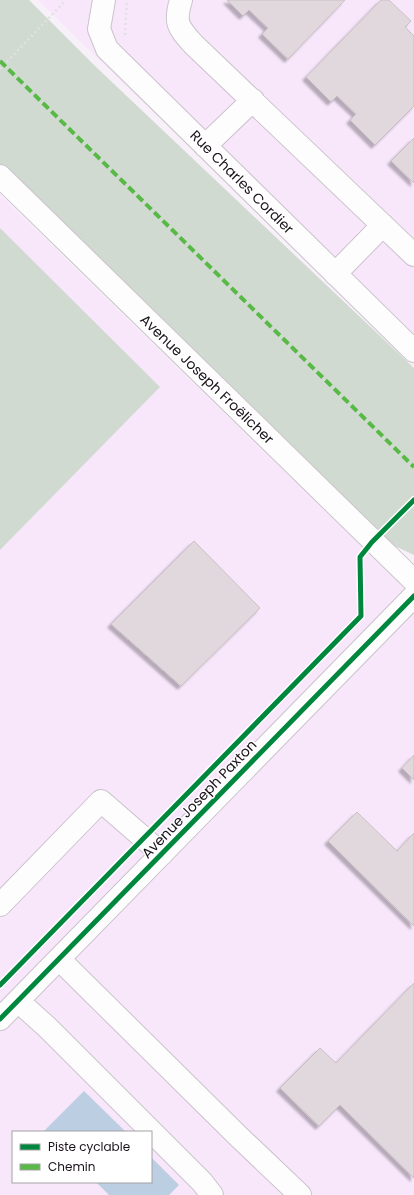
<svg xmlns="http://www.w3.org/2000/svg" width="414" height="1195" font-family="Poppins,sans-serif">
<defs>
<filter id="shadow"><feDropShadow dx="-3.5" dy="3.5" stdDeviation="1" flood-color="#0004"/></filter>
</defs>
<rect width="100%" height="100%" fill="#f7f0f8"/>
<path fill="#f8e7fb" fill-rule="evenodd" d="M38,0h376v366z
M0,195l414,403v597h-414zM13,1132h138v50h-138z"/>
<path fill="#d1dad1" d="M0,0h29l66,66 319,302v187l-28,-13 -386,-378z
M0,228l160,159 -160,163z"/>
<path fill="#bccfe2" d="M84,1091l42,41h-80l-2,-1z
M151,1157l28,28 -10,10h-60l-13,-13h55z"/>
<path fill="#e1d8dd" stroke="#c9c0c5" filter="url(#shadow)" d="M227,0h118l-57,59 -26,-25 6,-6 -19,-18 -6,6z
M381,0h8l22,21 -6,6 9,9v70l-39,39 -25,-25 6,-6 -19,-18 -6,6 -25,-25z
M414,138v45l-23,-22z
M194,541l66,67 -79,78 -70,-62z
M414,755v25l-12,-12z
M357,812l40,39 17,-18v93l-86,-85z
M414,983v195l-74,-73 -21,21 -39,-38 40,-40 16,15z"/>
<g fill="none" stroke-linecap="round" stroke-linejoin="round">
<defs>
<path id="minor" d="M104,0l-5,29 8,20 307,302
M181,0c-7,23 -3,27 12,44l221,211
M205,146l48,-46
M0,176l414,405
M335,274l48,-49
M0,905l101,-104 61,53
M59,959l178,176 63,60
M18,1001l29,26 155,155 10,13
M0,1019l414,-423"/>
</defs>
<use href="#minor" stroke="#cac3cb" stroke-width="24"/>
<path stroke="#e2e0e2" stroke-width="2.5" stroke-dasharray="2 3" stroke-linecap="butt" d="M125,35l2,-35
M0,69l66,-69"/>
<use href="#minor" stroke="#fefdfe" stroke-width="22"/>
<path stroke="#58b947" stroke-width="4" stroke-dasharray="8 4" stroke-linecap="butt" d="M0,61l414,406"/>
<defs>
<path id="cycleway" d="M0,985l361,-369 -1,-59 12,-15 42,-42
M0,1019l414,-423"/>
</defs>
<use href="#cycleway" stroke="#fff" stroke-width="8"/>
<use href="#cycleway" stroke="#00873e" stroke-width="5"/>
</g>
<g text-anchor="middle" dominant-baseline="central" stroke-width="3" stroke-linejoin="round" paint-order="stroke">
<g font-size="14" fill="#1a131b" stroke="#fff">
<text transform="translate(242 182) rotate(45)">Rue Charles Cordier</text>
<text transform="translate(207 379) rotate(44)">Avenue Joseph Froëlicher</text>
<text transform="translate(199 799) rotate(-46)">Avenue Joseph Paxton</text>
</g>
</g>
<rect x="12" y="1131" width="140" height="52" fill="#ffffff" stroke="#a3a1a4"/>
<rect x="20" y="1144" width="20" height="6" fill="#00873e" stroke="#a3a1a4"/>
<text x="48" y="1151" font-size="12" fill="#1a131b">Piste cyclable</text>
<rect x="20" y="1164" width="20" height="6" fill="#58b947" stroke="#a3a1a4"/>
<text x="48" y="1171" font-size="12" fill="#1a131b">Chemin</text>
</svg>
